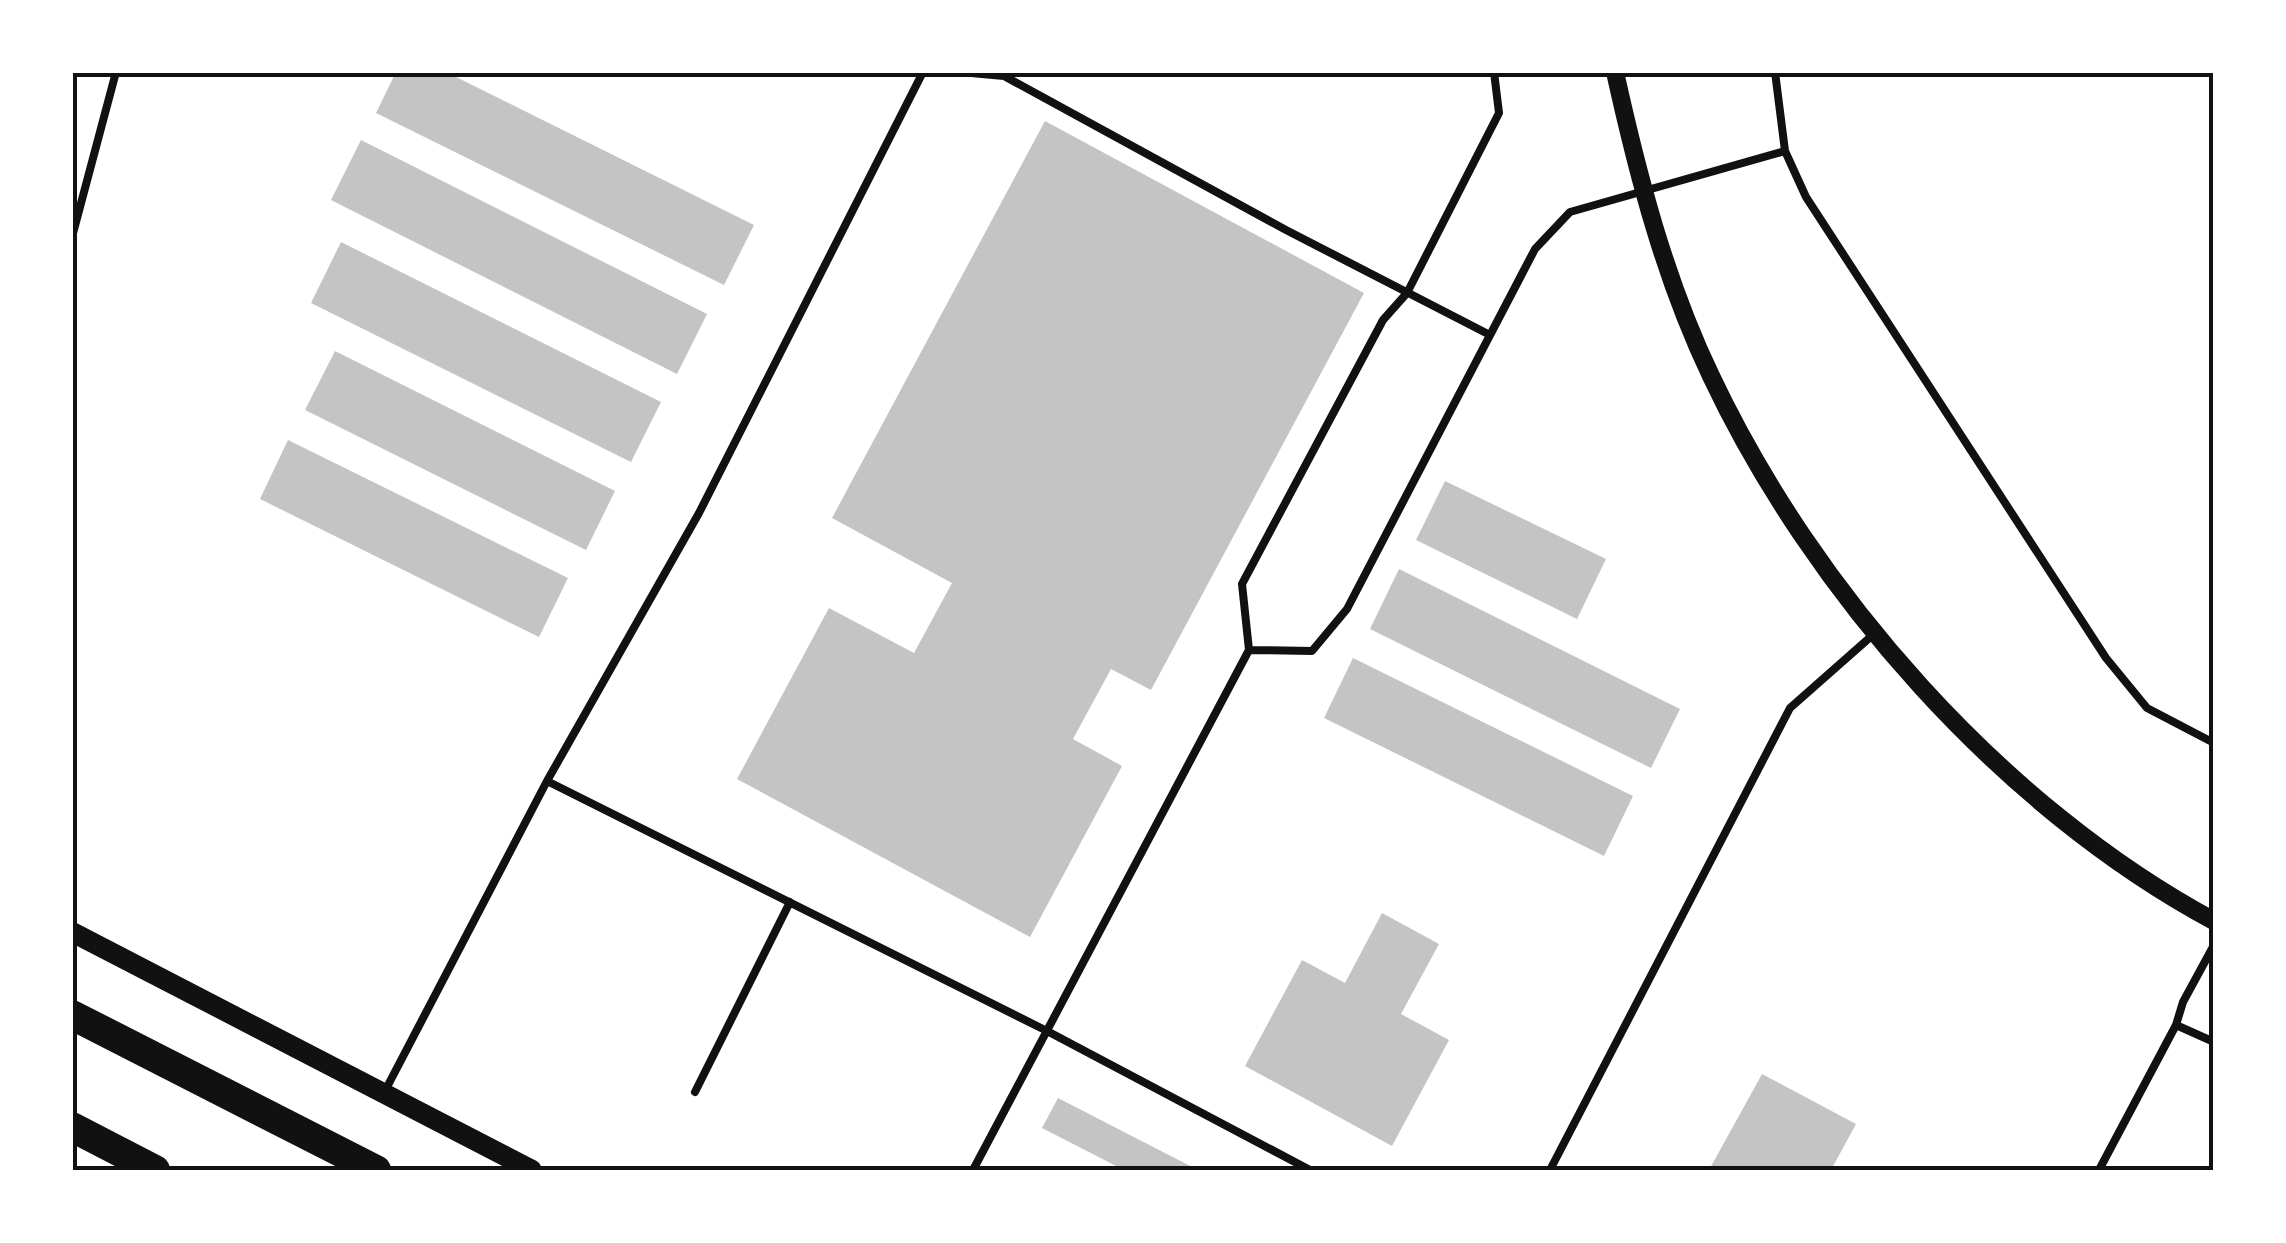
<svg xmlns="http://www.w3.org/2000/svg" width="2286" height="1243" font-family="Arial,sans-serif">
<rect width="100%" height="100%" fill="#fff"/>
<path fill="#c4c4c4" d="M396,72h50l308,153 -30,60 -348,-172z
M1045,121l319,172 -213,397 -40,-21 -38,70 49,27 -92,171 -293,-158 92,-171 85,45 38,-70 -120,-65z
M361,140l346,174 -30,60 -346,-174z
M341,242l320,160 -30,60 -320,-159z
M335,351l280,140 -29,59 -281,-140z
M288,440l280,138 -29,59 -279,-138z
M1445,481l161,78 -29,60 -161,-79z
M1399,569l281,140 -29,59 -281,-139z
M1353,658l280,138 -29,60 -280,-138z
M1382,913l57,31 -38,70 48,26 -57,106 -147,-80 57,-106 43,23z
M1762,1074l94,50 -25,46h-122z
M1058,1098l140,72h-74l-82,-42z"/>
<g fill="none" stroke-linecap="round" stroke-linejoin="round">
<path stroke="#111" stroke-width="8" d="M960,72l44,4 282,154 204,105
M1775,72l10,79 21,46 300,461 41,50 67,35
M72,237l44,-165
M1249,650l63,1 35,-42 188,-360 35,-37 215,-61
M547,781l500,250 263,139
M2214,945l-31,57 -7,23 38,17
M386,1089l161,-308 152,-268 224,-441
M695,1092l95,-190
M973,1170l276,-520 -7,-66 141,-264 24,-27 92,-180 -5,-41
M1550,1170l240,-462 85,-75
M2099,1170l77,-145"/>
<path stroke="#111" stroke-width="18" d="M1615,72c23,104 50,208 96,304 102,216 291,431 503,545"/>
<path stroke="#111" stroke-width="20" d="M72,932l460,238"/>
<path stroke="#111" stroke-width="30" d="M72,1015l304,155
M72,1127l83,43"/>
</g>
<rect width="2286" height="1243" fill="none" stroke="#ffffff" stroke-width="150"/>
<rect x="75" y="75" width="2136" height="1093" fill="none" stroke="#111" stroke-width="4"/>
</svg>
